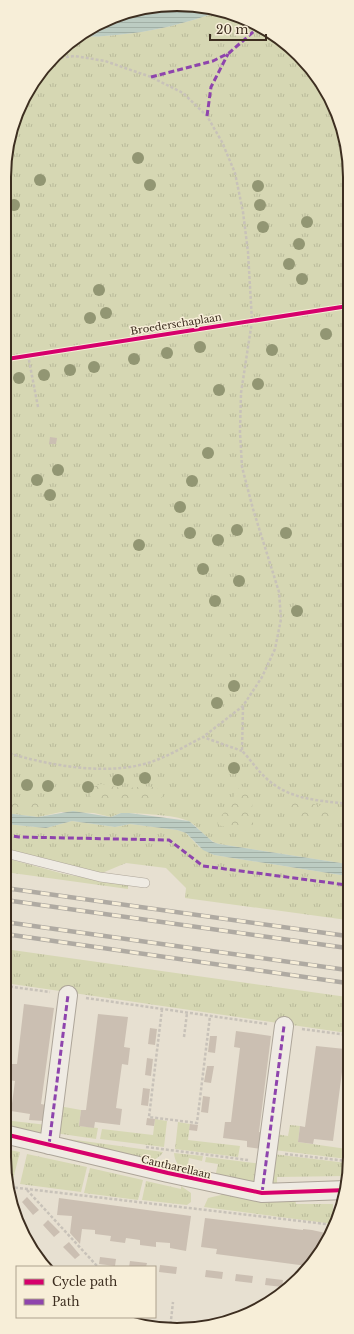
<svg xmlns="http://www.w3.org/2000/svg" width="354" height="1334" font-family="'Libre Baskerville',serif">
<defs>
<pattern id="grass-tufts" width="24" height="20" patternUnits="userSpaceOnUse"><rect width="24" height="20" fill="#d6d7b3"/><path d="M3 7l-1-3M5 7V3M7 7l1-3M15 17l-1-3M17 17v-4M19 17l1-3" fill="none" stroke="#b9b99a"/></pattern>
<pattern id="forest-crowns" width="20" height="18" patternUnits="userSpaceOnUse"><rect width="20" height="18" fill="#d6d7b3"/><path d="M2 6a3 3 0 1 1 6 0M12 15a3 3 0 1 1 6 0" fill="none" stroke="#b9b99a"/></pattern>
<pattern id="water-rules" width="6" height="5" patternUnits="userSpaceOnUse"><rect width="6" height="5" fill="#bcccc2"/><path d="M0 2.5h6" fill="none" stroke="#a2b0a6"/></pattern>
</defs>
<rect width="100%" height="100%" fill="#e7e0d1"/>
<path fill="url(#grass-tufts)" d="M221,11l33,11 45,33 33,46 17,54 -2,709 -128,-20c-13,-4 -18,-15 -29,-22 -10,-7 -47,-8 -61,-9h-8l-10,4 -17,-4 -33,-1 -23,5 -33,-4 2,-670 26,-62 46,-46c12,3 24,1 37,0 37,-3 70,-12 105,-24z
M72,821l43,6 15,-3 47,6 9,3 13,14 15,8 133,21v44l-162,-22 1,-10 -20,-20 -40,-5 -24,10 -97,-24v-25l41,4z
M5,858l59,16 64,11v4l-123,-17z
M5,949l342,48v36l-342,-50z
M59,1106l22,4 -2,16 19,2 -2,11 -41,-6z
M155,1119l12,2 -3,26 -64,-8 2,-10 51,6z
M4,1120l43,5 -1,13 -42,-10z
M178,1122l12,2 -2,16 52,6 -2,11 -63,-8z
M290,1125l10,1 -2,16 49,7v10l-73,-9 1,-16 13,2z
M54,1137l109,15 -2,3 -8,6z
M4,1149l16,3 -8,31 -3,-1z
M174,1153l29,3 -1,5 -13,-3 -2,12c-9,-3 -12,-8 -13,-17z
M27,1154l60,13 -6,25 -61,-8z
M273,1154l74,9v13l-70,1v7h-8z
M206,1157l56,7 -2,21 -45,-8 3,-13 -13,-2z
M90,1168l53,12 -5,20 -54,-7z
M146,1181l35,8v-3l10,7v9l-4,3 -45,-5z
M222,1193l73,5 1,6h37v20l-129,-17 4,-9 13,-3z"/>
<path fill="url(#forest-crowns)" d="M101,784c9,1 19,5 28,4 12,-1 24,-4 33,4v6l-5,3 -24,-1 -36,3 -6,-3 -1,-12z
M241,786c15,6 11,13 11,26 0,5 1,11 2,16l-3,3 -30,-5 -4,-3c2,-7 7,-9 11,-15 6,-7 5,-16 13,-22z
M5,791l11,7h18l6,6 -3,7h-11l-21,-4z
M294,800l45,10 2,8 -5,3c-17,-1 -44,1 -54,-15l3,-5z"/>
<path fill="url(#water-rules)" d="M143,7h68l10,4c-35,12 -68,21 -105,24 -13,1 -25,3 -37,0z
M73,811l38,6 10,-4h8l60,8 24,21 6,2 128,20v12l-133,-21 -11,-5 -17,-17 -9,-3 -47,-6 -15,3 -43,-6 -26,7 -41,-4v-11l33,4z"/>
<path fill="#cbbfb2" d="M50,437l7,1 -1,6h-7z
M24,1004l30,4 -13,96 5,1 -2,16 -15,-1 1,-6 -19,-3 4,-30 -6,-1 2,-16h6z
M98,1014l30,3 -4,30 6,1 -2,17 -6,-1 -6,44 6,1 -2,16 -25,-3 -1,6 -15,-2 2,-16h5z
M150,1028l7,1 -2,16 -7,-1z
M236,1031l35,5 -12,96 5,1 -2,16 -15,-2v-6l-24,-3 2,-16h6l9,-74 -6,-1z
M210,1036h7l-2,17 -7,-1z
M316,1046l29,3 -12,92 -19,-2 -1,5 -15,-2 2,-16 5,1z
M147,1058l6,1 -2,17 -6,-1z
M207,1066h7l-3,17 -7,-1z
M143,1088l7,1 -2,17 -7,-1z
M203,1096l7,1 -2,16 -7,-1z
M147,1118l8,1 -1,7 -8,-1z
M190,1124l8,1 -1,6 -8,-1z
M27,1197l12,13 -6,5 -11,-13z
M59,1198l132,18 -5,35 -16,-3v-5l-14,-1v5l-16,-2v-5l-14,-2 -1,5 -15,-2 1,-5 -16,-2v-4l-13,-1 -2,15 -10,-11 2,-17 -15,-1z
M205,1218l98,12v-1l9,1 18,4 -3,10 -16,17h-3l-1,5 -45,-6 -46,-6 1,-5 -16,-2z
M48,1220l12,12 -6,5 -11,-12z
M69,1242l11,13 -5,4 -12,-12z
M30,1243l3,2 19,22h-8z
M100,1257l16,2 -1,7 -16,-2z
M130,1261l17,2 -1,4h-17z
M160,1265l17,2 -1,7 -17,-2z
M206,1270l17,2 -1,7 -17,-2z
M236,1274l17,2 -1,7 -17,-2z
M266,1278l17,2 -1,7 -17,-2z
M127,1317h9l6,6 -12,-3z"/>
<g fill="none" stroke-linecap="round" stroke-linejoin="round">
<defs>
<path id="lane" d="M5,853l95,24 45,6"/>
<path id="street" d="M4,1134l164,39 94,20 85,-3
M49,1145l19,-150
M262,1193l22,-167"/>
</defs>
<use href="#lane" stroke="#ada599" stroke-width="10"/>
<use href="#street" stroke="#ada599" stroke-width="20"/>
<path stroke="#c8c2b9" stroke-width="2.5" stroke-dasharray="3 2" stroke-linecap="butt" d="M56,58l19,-2 30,5 46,16 32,16 24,23 15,26 13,31 8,39 5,40 4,69 -11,72 -1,39 2,35 11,42 26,83 2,27 -6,30 -13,28 -19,29 -40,31
M28,355l10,52
M243,707l-1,44c9,9 15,19 25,28 23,21 51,21 80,25
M5,752c45,14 109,26 154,7 15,-6 30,-15 44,-22l39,14
M5,986l45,6
M86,998l181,26
M162,1009l-13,108 48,6 13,-107
M302,1029l45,6
M184,1037l3,-24
M146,1147l102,13
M285,1154l62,7
M10,1187l324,38
M27,1190l71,77
M170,1329l3,-27"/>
<use href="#lane" stroke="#efebe3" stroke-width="9"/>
<use href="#street" stroke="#efebe3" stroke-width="18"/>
<defs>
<path id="rail" d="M5,888l342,48
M5,900l342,48
M5,922l342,48
M5,934l342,49"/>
</defs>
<use href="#rail" stroke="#afaaa2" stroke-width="4.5"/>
<use href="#rail" stroke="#f7eed8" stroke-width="3" stroke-dasharray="9" stroke-linecap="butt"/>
<path stroke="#8e44ad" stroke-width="3" stroke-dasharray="6 3" stroke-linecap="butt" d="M151,77l62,-16 16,-8 31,-27
M207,116l4,-29 17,-33
M5,835l14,2 150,3 34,26 144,19
M49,1145l19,-150
M262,1193l22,-167"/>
<defs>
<path id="cycleway" d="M7,359l341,-53
M4,1134l164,39 94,20 85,-3"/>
</defs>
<use href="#cycleway" stroke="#f7eed8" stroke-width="6"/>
<use href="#cycleway" stroke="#d6006c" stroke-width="4"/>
</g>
<g fill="#929673">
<circle cx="138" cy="158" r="6"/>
<circle cx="40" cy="180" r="6"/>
<circle cx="150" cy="185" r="6"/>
<circle cx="258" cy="186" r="6"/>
<circle cx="14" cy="205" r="6"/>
<circle cx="260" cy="205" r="6"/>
<circle cx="307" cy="222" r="6"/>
<circle cx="263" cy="227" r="6"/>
<circle cx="299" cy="244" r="6"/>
<circle cx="289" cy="264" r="6"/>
<circle cx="302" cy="279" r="6"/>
<circle cx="99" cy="290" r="6"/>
<circle cx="106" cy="313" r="6"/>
<circle cx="90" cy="318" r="6"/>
<circle cx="326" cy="334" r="6"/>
<circle cx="200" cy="347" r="6"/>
<circle cx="272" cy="350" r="6"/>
<circle cx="167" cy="353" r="6"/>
<circle cx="134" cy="359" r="6"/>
<circle cx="94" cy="367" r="6"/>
<circle cx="70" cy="370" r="6"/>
<circle cx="44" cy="375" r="6"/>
<circle cx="19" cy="378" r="6"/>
<circle cx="258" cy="384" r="6"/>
<circle cx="219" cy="390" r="6"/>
<circle cx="208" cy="453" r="6"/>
<circle cx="58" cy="470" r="6"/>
<circle cx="37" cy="480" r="6"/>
<circle cx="192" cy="481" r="6"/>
<circle cx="50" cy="495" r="6"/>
<circle cx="180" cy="507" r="6"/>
<circle cx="237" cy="530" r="6"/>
<circle cx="190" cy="533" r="6"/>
<circle cx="286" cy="533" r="6"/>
<circle cx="218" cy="540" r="6"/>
<circle cx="139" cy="545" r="6"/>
<circle cx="203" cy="569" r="6"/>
<circle cx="239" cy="581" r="6"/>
<circle cx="215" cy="601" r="6"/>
<circle cx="297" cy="611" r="6"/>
<circle cx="234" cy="686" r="6"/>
<circle cx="217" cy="703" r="6"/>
<circle cx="234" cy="768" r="6"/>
<circle cx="145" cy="778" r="6"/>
<circle cx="118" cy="780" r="6"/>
<circle cx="27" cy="785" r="6"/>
<circle cx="48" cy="786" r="6"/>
<circle cx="88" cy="787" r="6"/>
</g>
<g text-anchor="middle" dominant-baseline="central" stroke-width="3" stroke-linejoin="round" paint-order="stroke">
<g font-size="10" fill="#3d2e20" stroke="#f7eed8">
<text transform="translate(176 324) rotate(-9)">Broederschaplaan</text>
<text transform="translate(176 1167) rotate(13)">Cantharellaan</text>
</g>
</g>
<path d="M0 0H354V1334H0ZM177 11H177A166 166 0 0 1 343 177V1157A166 166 0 0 1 177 1323H177A166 166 0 0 1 11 1157V177A166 166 0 0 1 177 11Z" fill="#f7eed8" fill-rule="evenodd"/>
<path fill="none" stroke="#3d2e20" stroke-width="2" d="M177 11H177A166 166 0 0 1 343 177V1157A166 166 0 0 1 177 1323H177A166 166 0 0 1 11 1157V177A166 166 0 0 1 177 11Z"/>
<rect x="16" y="1266" width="140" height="52" fill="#f7eed8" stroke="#ada18e"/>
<rect x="24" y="1279" width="20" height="6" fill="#d6006c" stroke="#ada18e"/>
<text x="52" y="1286" font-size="12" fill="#3d2e20">Cycle path</text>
<rect x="24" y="1299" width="20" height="6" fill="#8e44ad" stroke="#ada18e"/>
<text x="52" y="1306" font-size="12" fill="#3d2e20">Path</text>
<path d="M210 34v6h56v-6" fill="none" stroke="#3d2e20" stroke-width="2"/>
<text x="216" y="34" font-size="12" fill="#3d2e20" stroke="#f7eed8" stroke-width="3" paint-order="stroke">20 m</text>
</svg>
